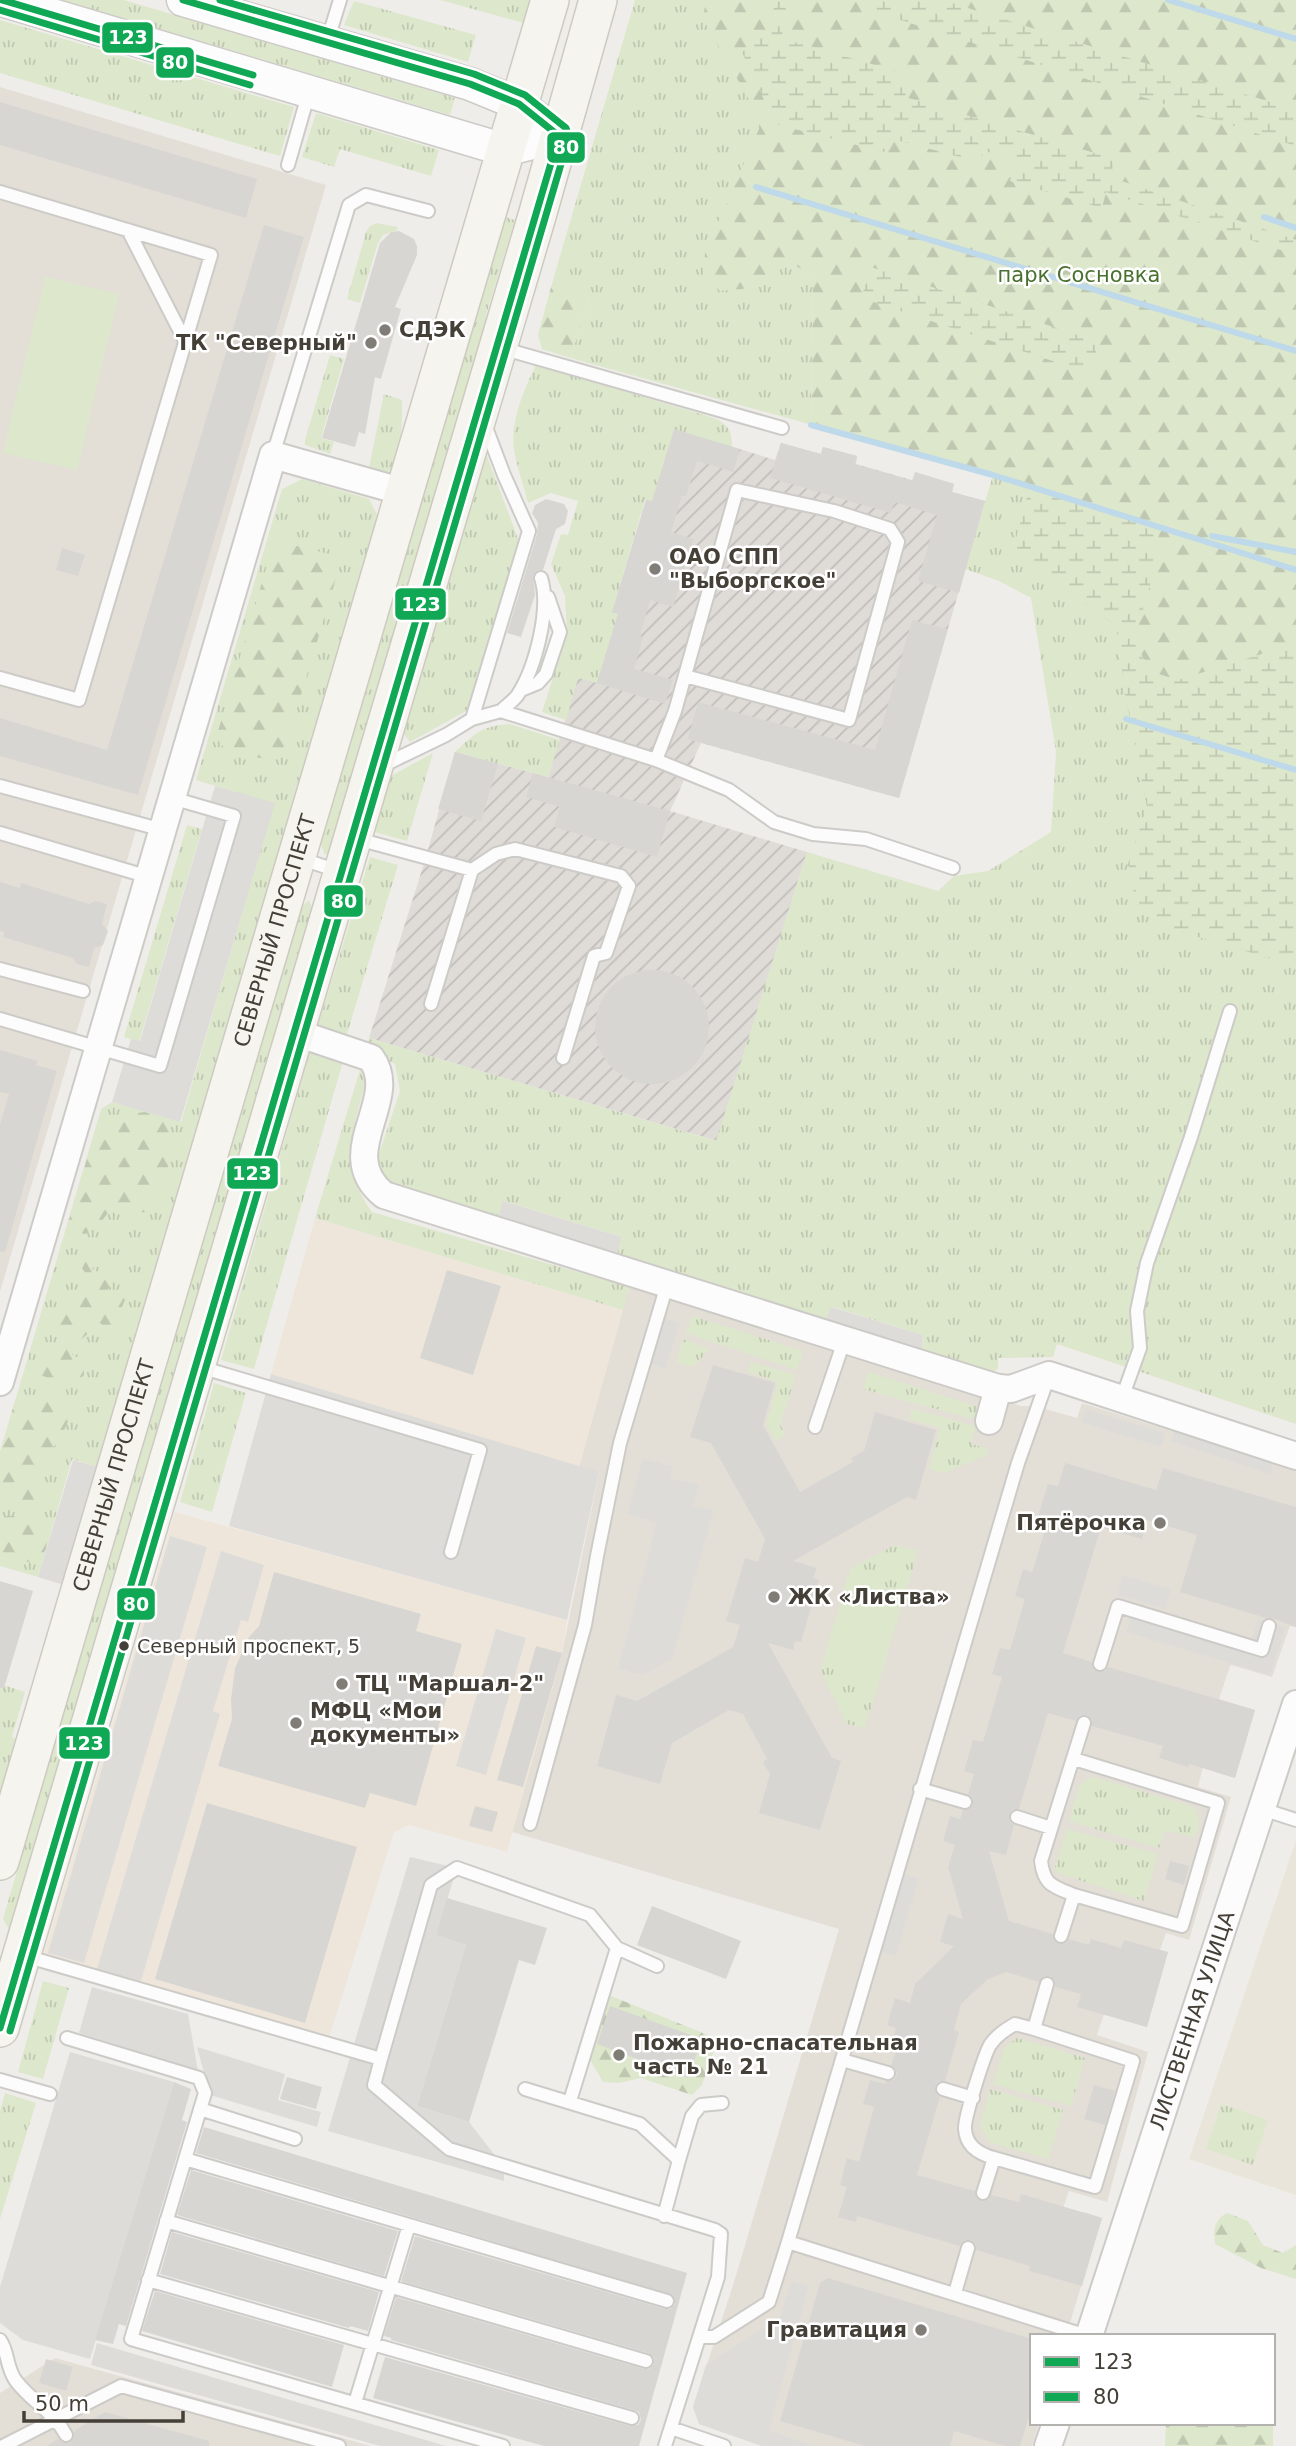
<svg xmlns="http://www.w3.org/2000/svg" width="1296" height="2446" font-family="'DejaVu Sans',sans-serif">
<defs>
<pattern id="industrial-furrows" width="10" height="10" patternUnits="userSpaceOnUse" patternTransform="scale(1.75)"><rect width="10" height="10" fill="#dfdcd8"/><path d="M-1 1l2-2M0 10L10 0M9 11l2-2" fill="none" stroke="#c1beba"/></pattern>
<pattern id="grass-tufts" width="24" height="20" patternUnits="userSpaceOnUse" patternTransform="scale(1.75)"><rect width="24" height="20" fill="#dde7cc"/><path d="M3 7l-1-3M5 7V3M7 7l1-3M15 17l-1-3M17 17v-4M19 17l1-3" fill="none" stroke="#bfc7b0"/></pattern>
<pattern id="forest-firs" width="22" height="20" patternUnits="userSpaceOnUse" patternTransform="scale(1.75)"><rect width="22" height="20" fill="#dde7cc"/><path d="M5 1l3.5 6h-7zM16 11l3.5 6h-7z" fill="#bfc7b0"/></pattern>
<pattern id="wetland-marsh" width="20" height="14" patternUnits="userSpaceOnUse" patternTransform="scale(1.75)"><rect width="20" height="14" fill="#dde7cc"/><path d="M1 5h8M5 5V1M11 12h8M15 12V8" fill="none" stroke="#bfc7b0"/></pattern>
</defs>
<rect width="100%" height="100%" fill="#efedea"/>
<path fill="#e3dfd7" d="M0,87l326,98 -326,1107z
M629,1287l392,119h14l42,12 5,-15 89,28 3,-5 105,35 17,9v157l-6,-1 -18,51 -41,-12 -2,4 -10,30 36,11 -20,68 -20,-6 -10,-13 -7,28 33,10 -42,143 -23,-7 -6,17 8,2 -21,75 -25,-7 2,-6 -18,-6 -9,27 51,17 -41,150 -38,-11 -8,23 19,6 4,-8 18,6 -36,118h-34v87h7l-7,23h-270l-63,-22 -6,-17 41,-125 105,-353 -327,-97 50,-179 37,-180 -20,-6z
M55,2358l316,88h-371v-53z"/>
<path fill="#eee6db" d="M315,1218l308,92 -44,157 -308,-93z
M175,1512l392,108 -5,33 -55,199 -98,-27 -15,7 -65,206 -286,-81z"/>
<path fill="url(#industrial-furrows)" d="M674,429l101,31 6,-17 40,11 2,-7 34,9 -1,8 56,16 3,-8 39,12 -2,8 33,9 -86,297 -198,-55 -31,68 137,41 -90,289 -348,-103 57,-181 29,-105 93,25 30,-99 35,-48 -1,-18 34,-112 11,-15z"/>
<path fill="#e9e5da" d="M1296,1840v355l-107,-36z"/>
<path fill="url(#grass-tufts)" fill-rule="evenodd" d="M62,0h62l331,98 -5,17z
M440,0h90l-6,23z
M635,0h661v1424l-239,-80 -4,13 -55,1v11l-8,4 -69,-19 2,-19 -91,-28 -8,18 -207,-71 5,-17 -118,-36 -6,17 -103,-28 -20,-24 25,-75 -5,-27 -28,-15 2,-11 347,103 91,-289 131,39 16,-15 34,-5 63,-39 5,-80 -25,-154 -32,-17 -34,-12 28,-94 -423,-117 20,-59 -19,-13 -18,-6zM885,168l-74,253 2,-143 -25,-18z
M354,1l122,34 -8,27 -124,-37z
M0,20l294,87 -14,49 -280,-83z
M316,113l123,37 -8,26 -91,-27 -6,18 -32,-10z
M505,217l10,3 -29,95v22l-153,512 -8,6 -4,-10z
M377,223l21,4 -1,3 -14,5 -5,8 -18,60 -13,-4 19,-67 4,-6z
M330,355l14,4 -23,79 13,4 -4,12 -25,-9v-5z
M536,365l178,53c15,7 18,13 18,29l-58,-17 -14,45 3,12 -6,-2 -5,16 -7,-1 -33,112 6,2 -21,69 -19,-5 -12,42 -24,-8 25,-79 -2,-37 -14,-32 10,-30 7,1 10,-34 -27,-8 -23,10c-4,-17 -11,-35 -14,-53 -4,-28 10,-61 22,-85z
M384,394l18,6c0,16 1,59 -12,71 -6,5 -15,2 -22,1z
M485,451l35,93 -52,166 -58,32 -7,-9z
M302,479l67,20 10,19 -280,949 -27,-8 -34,118 -38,-11v-114l101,-343 11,-7 69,20 93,-318 -78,-24 86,-291z
M510,724l50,16 -12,37 -93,-25c20,-19 27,-26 55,-28z
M433,753l-26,88 -33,-9 17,-56z
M187,825l15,4 -63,213 -15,-5z
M370,857l28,8 -51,169 -29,-9z
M309,900l5,11 -303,1022 -8,-14 295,-1009z
M311,1048l33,10 -90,311 -33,-9z
M362,1063l6,10c-13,54 -32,89 4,139l257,75 -6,23 -308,-92z
M692,1316l111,35 -6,19 -111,-37z
M683,1339l27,10 -17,18 -17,-5z
M751,1362l45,13 -16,50 6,10 -10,6 -10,-17 12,-42 -30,-10z
M868,1372l120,38 -3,12 -123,-33z
M214,1383l32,10 -34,119 -32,-10z
M912,1409l64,17 -5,18 18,5 -2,6 -43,18 -15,-4 11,-41 -31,-9z
M895,1545l23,6 -13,44 -58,-16 4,-11z
M823,1661l57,18 -15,49 -18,-4 -27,-54z
M0,1684l25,8 -13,45 7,3 -19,65z
M1093,1777l101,30c8,11 4,19 1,31l-29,-8 -7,18 -90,-27 11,-37z
M1067,1829l91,25 -14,47 -86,-28 -3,-6z
M43,1981l26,7 -26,91 -25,-7z
M1017,2038l68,20 -14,48 -78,-22 11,-36z
M990,2089l73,21 -15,49 -59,-17 -9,-16z
M5,2093l31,10 -36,116v-109z
M1221,2104l47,16 -15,45 -47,-16z"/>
<path fill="url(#forest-firs)" d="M706,0h590v966l-135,-40 -25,-24 -8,-38 19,-57 -22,-114 -9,-67 -94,-67 -7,-16 14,-57 -218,-61 2,-147 -25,-18 -37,28 -31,3 -16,-15 1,-24 54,-123v-12l-56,-98z
M553,280l18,5 19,14 -20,59 -28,-9 -4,-14z
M281,542l48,12 11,11 -54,180 -16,15 -43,-9 -11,-13 55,-186z
M145,1112l20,6 9,27 -12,44 -17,23 -23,3 -10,-7 -12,15 -15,11 -19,-4 33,-112z
M92,1249l9,7 -9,13 22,10 -7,12 13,2 5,7 -5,11 1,15 -10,5 -11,-8 -24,21 -4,11 11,5 1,15 -8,7 -10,-6 -13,4 -12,-5 3,-14 12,-3 6,-17 -12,-11v-9l8,-3 30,-41 -8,-12 -1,-10z
M16,1398l21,4 27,-1 7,13 -12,28 -22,20 -3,12 8,13 -3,13 -21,2 -18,-15v-35z
M6,1516h23l18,27 -6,21 -37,-6 -4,-3v-27h2z
M611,1996l97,39 6,15 -12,35 -10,10 -51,-17 -22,5 -16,-1 -21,-36 13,-42z
M1227,2213l21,8 15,24 20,8 13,-8v34l-35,-11 -46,-24c-2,-14 -1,-24 12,-31z
M1166,2423h107v23h-108z"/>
<path fill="url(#wetland-marsh)" d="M776,0h17l-12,38 129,37 -5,22 210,62 -5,18 186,63v15l-190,-63 -4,16 -92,-27 6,-20 -31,-10 -6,11 -90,-24 -5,14 -109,-28 -33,-72 27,-25z
M882,0h60l354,110v36l-433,-138z
M871,267l228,75 -10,31 -228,-75z
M1030,486l130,41 -9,54 -17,61 18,30 26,8 100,-31 18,-2v319l-135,-40 -25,-24 -8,-38 19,-57 -22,-114 -9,-67 -94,-67 -7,-16z"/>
<path fill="#dde7cc" d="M45,277l74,17 -42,176 -74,-17z
M847,1579l58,16 -25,84 -57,-18z"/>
<path fill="#dedcd9" d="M215,786l60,17 -95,319 -68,-20 19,-63 9,2z
M503,1201l119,36 -5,17 -119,-36z
M831,1307l92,28 -2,19 -97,-29z
M664,1318l16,5 -15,46 -16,-6z
M271,1374l328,98 -32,148 -338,-94z
M1085,1409l80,24 -4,14 -80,-25z
M1175,1429l99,32 -4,13 -99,-33z
M643,1458l30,9 -3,11 29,7 -6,21 21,4 -42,149 -29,16 -25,-7 39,-146 -30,-8z
M73,1460l26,7 -35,118 -26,-8z
M170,1536l37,11 -123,416 -36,-10z
M221,1551l43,14 -16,57 -7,-2 -28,91 7,3 -79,267 -44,-12z
M1122,1575l49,14 -6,20 -48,-14z
M1131,1618l116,34 11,-33 28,9 -16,47 -144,-43z
M496,1629l30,9 -40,137 -30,-9z
M410,1857l47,11 -21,67 30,10 -49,161 52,16 35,45v14l-176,-50z
M903,1874l16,4 -23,78 -16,-5z
M92,1987l96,27 10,57 -119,-38z
M197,2047l88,27 -7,26 43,12 -4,15 -107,-32z
M70,2052l104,30 -84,277 -67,-19 -23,-17v-36z
M791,2281l18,5 -40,144 44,16h-51l-63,-22 -6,-17 13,-42 74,-48z
M97,2343l349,103h-66l-289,-81z"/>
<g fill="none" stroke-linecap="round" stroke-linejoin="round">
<path stroke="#bed9e9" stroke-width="6" d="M1168,0l128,39
M756,187l540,164
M1264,217l32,11
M811,425l182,50 303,95
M1212,536l84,16
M1126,719l170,51"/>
</g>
<path fill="#d8d6d2" d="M0,102l257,77 -11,39 -246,-73z
M264,225l40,12 -166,558 -138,-39v-38l107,32z
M399,231l15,8 3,7v9l-22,52 6,2 -20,70 -6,-2 -10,57 -6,-2 -4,15 -33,-9 58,-195 11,-11z
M674,429l66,20 -7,23 -36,-11 -11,35h-4l-11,36 23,7 -21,68 -23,-7 -10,36 3,1 -9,32 39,11 -8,24 -68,-21 21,-69 -6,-2 34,-112 6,1z
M781,443l40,11 2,-7 34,9 -2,8 58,17 2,-9 39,12 -2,8 33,9 -26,92 -41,-12 19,-66 -43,-13 -3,11 -121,-35z
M546,499l18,5 4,7 -3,13 -9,5 -13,41h-4l-6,5 2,20 -14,42 -14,-4 30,-99 1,-11 -6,-10 3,-8z
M62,548l23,7 -7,21 -22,-6z
M912,620l36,9 -49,169 -211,-59 10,-37 177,48z
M455,752l43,12 -17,57 -43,-12z
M533,773l137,38 -13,46 -103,-30 6,-20 -34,-10z
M0,882l20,6 1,-5 68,21 6,-3 12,3 -5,20 6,7 -5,14 -9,3 -5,19 -12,-3 -4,-6 -70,-21 1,-5 -4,-1z
M595 1027a57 57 0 1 1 114 0a57 57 0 1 1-114 0Z
M0,1050l38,11 -2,4 21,6 -52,181 -5,-1v-127l9,-30 -9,-2z
M447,1270l54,16 -28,89 -53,-17z
M713,1365l62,18 -12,42 37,67 53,-30 -2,-4 13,-7 11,-39 61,18 -20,70 -9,-3 -114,64 24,7 -4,10 6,2 -18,62 -6,-1 -2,9 -25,-7 64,115 9,3 -21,69 -61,-17 11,-39 -7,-12 4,-3 -24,-45 -14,-4 -57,33 -12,41 -63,-18 19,-71 21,6 84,-47 12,-7 7,-22 -14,-4 19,-63 13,4 7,-23 -54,-96 -21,-6z
M1065,1463l91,27 7,-22 133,39v120l-24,-9h-6l-86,-26 17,-57 -50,-15 -5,19 -41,-12 -38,126 29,9 1,7 5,3 7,-1 3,-4 147,43 -20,68 -46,-14 -1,3 -29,-9 4,-12 -71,-20v-6l-5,-5h-6l-5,6 -28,-8 -29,96 -7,1 -3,5 1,7 4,3 -8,30 -17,-4 20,70 44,13 1,7 5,3 7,-1 3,-4 20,6 2,-6 30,9 3,-8 44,12 -21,75 -70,-20 4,-13 -26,-7v-6l-5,-5h-6l-5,6 -33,-10 -18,7 -27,25 -7,26 5,2 -14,49 -7,1 -3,5 1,7 4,3 -23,78 58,16 1,7 5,3 7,-1 3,-5 28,7 2,-8 81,24 -20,68 -53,-15 1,-5 -54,-16v-5l-5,-5h-6l-5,6 -103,-30 -1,6 -18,-5 9,-30 -7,-2 7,-27 12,4 15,-55 -11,-3 7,-24 15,4 1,-3 8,-1 3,-5 -1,-5 -5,-5 4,-12 -6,-2 7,-23 -9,-3 8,-27 15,5 5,-19 39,-38 -14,-4 8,-28 15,5 -15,-52 7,-22 -12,-4 7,-25 10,3 3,-9h5l5,-5v-6l-5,-5 6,-20 -10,-3 9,-31 10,2 19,-65 -10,-3 8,-26 10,2 15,-51 -10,-3 8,-27 9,3 8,-25 8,-28 -10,-3 10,-32 10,2z
M274,1572l147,42 -5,17 46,13 -46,162 -46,-13 -5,15 -147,-42 14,-47 -1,-19 4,-32 14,-31 10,-11z
M0,1581l33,10 -29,97h-4z
M536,1646l26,7 -39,134 -26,-7z
M207,1803l150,44 -52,176 -150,-44z
M475,1806l23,6 -6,20 -23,-6z
M1170,1861l19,5 -5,19 -19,-6z
M447,1898l100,30 -12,37 -16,-5 -50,162 -52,-16 49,-161 -30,-10z
M652,1906l89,35 -15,38 -89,-34z
M610,2006l92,33 -14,39 -91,-34z
M287,2077l35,10 -6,22 -36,-10z
M174,2082l17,7 -9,31 5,2 -61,204 -7,-2 -6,20 -18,-4z
M1094,2085l21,6 -10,34 -21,-6z
M204,2127l483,146 -48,173h-95l-171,-48 12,-41 245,69 8,-1 3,-5 -2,-8 -5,-2 -243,-70v-2l-7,-2 12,-39 248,72h5l5,-5v-6l-6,-5 -247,-72 14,-45 250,73h5l5,-5 -2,-9 -477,-142z
M191,2170l207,61 -14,45 -207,-61z
M172,2232l207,60 -11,39 -18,-5 -1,2 -189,-54z
M828,2278l204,61v68l-12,39h-15l-51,-15 -4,15h-85l-85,-25 40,-138z
M155,2291l189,54 -12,42 -190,-56z
M46,2359l27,8 -7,24 -27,-8z
M105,2412l104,29v5h-162l11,-7 5,4h7l4,-5v-7z"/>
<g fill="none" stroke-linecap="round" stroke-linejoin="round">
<defs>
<path id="service" d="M327,42l13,-42
M288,165l21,-73
M0,192l211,63 -132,445 -79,-22
M128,230l57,111
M501,348l281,80
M273,455l76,-250 17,-10 62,16
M521,690l17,-7 8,-9 14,-42 -12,-35
M501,711c5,-5 11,-9 16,-15 18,-27 34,-87 24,-118
M472,719l29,-8 155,49 19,-49 62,-221 97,21 56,18 8,13 -49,178 -164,-44
M656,760l73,30 45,32 39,12 53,5 87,29
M382,766l64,-31 26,-16 57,-188 -25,-56 -19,-50
M0,786l163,44
M0,833l149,44
M354,838l118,32 24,-16 19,-5 106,27 8,10 -23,67 -12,3 -31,102
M299,858l39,13
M0,969l83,22
M431,1004l41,-134
M0,1019l160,47 74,-250 -62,-18
M200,1367l280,83 -29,102
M1122,1398l18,-50 -3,-37 10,-48 44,-126 39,-126
M815,1427l29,-86
M1100,1664l18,-58 144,44 7,-24
M920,1789l45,13
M1262,1809l34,11
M1017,1817l34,11
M530,1824l55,-199 12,-69 23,-113 47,-158
M1074,1895l108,31 36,-123 -144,-44
M1061,1936l13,-41c-22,-9 -30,-10 -33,-34l43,-138
M617,1948l40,18
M25,1956l356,103 -7,26 75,64 266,81 6,4 -3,43 -53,169
M67,2038l132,40 6,15 -74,246 372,107
M381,2059l50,-174 26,-17 133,47 27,33 -47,153
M842,2060l46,13
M0,2080l50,14
M525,2089l115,35 39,36 -15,56
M943,2089l30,9
M200,2109l95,30
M994,2158l101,29 38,-126 -99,-32
M185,2159l482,142
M679,2160l13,-44 9,-11 21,-2
M983,2193l11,-35c-15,-4 -28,-12 -29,-29 -1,-11 19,-73 25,-84 7,-10 15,-15 25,-21l19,5 13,-45
M166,2221l480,140
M788,2242l230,-779 30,-85
M148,2280l484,138
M955,2293l13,-45
M699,2337h15l55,-35 19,-60 299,94
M0,2340c9,13 6,28 16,41 17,22 37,30 50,54
M355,2403l54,-178
M671,2428l53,18
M3,2446l118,-60 218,60"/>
<g id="minor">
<path d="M294,1032l77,26c31,42 -39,95 13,137l614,193"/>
<path d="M0,1382l273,-927 131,37"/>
<path d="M989,1421l9,-33 13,1 38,-14 247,81"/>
<path id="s1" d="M1089,2336l207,-632"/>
<path d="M1048,2446l8,-23"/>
</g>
<path id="tertiary" d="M2,0l503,150 54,-14
M183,0l287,84 49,20 40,32"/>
<g id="secondary">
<path id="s2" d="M0,1861l550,-1861"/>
<path d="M0,2028l537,-1812 61,-216"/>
</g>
</defs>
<use href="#service" stroke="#cdcbc7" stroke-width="16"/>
<use href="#minor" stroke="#cdcbc7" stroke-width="30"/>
<use href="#tertiary" stroke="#cdcbc7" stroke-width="35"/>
<use href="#secondary" stroke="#cdcac1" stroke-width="40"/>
<use href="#service" stroke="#fdfcfc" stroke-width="12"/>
<use href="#minor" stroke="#fdfcfc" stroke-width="26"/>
<use href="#tertiary" stroke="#fdfcfc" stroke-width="32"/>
<use href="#secondary" stroke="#f5f4ef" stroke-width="37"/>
<defs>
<path id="bus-1" d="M2,0l251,75
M0,2028l559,-1892 -40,-32 -49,-20 -287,-84"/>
<path id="bus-2" d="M0,10l250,75
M10,2031l559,-1894 -3,-9 -41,-33 -51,-21 -254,-74"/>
</defs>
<use href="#bus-1" stroke="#fff" stroke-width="12"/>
<use href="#bus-2" stroke="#fff" stroke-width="12"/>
<use href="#bus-1" stroke="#10a855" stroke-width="7"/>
<use href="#bus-2" stroke="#10a855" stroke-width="7"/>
</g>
<g fill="#807c76" stroke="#fff" stroke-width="2.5">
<circle cx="385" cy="330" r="7"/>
<circle cx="371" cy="343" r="7"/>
<circle cx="655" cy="569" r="7"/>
<circle cx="1160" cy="1523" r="7"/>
<circle cx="774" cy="1597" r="7"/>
<circle cx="342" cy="1684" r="7"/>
<circle cx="296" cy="1723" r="7"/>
<circle cx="619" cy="2055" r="7"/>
<circle cx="921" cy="2330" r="7"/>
</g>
<circle fill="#443f37" stroke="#fff" stroke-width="2.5" cx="124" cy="1646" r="6"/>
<g text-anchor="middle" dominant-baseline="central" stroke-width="5" stroke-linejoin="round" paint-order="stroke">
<g font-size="19" fill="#443f37" stroke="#fff" text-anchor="start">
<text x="137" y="1646">Северный проспект, 5</text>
</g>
<g font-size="21" fill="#49702f" stroke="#fff">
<text x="1079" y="275">парк Сосновка</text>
</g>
<g font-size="21" font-weight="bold" fill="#443f37" stroke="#fff" text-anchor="start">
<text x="399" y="330">СДЭК</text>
<text x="357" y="343" text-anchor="end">ТК "Северный"</text>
<text x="669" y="557">ОАО СПП<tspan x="669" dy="24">"Выборгское"</tspan></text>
<text x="1146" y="1523" text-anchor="end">Пятёрочка</text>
<text x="788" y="1597">ЖК «Листва»</text>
<text x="356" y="1684">ТЦ "Маршал-2"</text>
<text x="310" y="1711">МФЦ «Мои<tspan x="310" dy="24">документы»</tspan></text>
<text x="633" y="2043">Пожарно-спасательная<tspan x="633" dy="24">часть № 21</tspan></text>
<text x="907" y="2330" text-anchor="end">Гравитация</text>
</g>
<g font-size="21" fill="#443f37" stroke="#fff">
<text stroke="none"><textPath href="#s2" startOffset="970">СЕВЕРНЫЙ ПРОСПЕКТ</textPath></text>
<text stroke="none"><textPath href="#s2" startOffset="402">СЕВЕРНЫЙ ПРОСПЕКТ</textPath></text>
<text stroke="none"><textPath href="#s1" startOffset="332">ЛИСТВЕННАЯ УЛИЦА</textPath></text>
</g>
</g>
<g stroke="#fff" stroke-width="2.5">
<rect x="101" y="21" width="53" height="33" rx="7" fill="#10a855"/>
<rect x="155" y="46" width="40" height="33" rx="7" fill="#10a855"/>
<rect x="546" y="131" width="40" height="33" rx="7" fill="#10a855"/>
<rect x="394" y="587" width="53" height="34" rx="7" fill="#10a855"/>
<rect x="323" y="884" width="41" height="34" rx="7" fill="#10a855"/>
<rect x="226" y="1157" width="53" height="33" rx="7" fill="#10a855"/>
<rect x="116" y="1587" width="40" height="34" rx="7" fill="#10a855"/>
<rect x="58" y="1726" width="53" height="34" rx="7" fill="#10a855"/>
</g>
<g font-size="19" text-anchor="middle" font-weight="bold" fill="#fff">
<text x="128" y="44">123</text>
<text x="175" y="69">80</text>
<text x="566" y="154">80</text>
<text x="421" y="611">123</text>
<text x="344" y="908">80</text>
<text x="252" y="1180">123</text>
<text x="136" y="1611">80</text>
<text x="84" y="1750">123</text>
</g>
<rect x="1030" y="2334" width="245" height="91" fill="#ffffff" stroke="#b4b2af" stroke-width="2"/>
<rect x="1044" y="2357" width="35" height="10" fill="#10a855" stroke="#b4b2af" stroke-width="2"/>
<text x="1093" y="2369" font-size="21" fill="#443f37">123</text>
<rect x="1044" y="2392" width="35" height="10" fill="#10a855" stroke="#b4b2af" stroke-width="2"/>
<text x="1093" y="2404" font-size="21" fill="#443f37">80</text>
<path d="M24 2411v10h159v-10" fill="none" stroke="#443f37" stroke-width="3.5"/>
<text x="35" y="2411" font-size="21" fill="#443f37" stroke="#ffffff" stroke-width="5" paint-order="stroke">50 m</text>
</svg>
